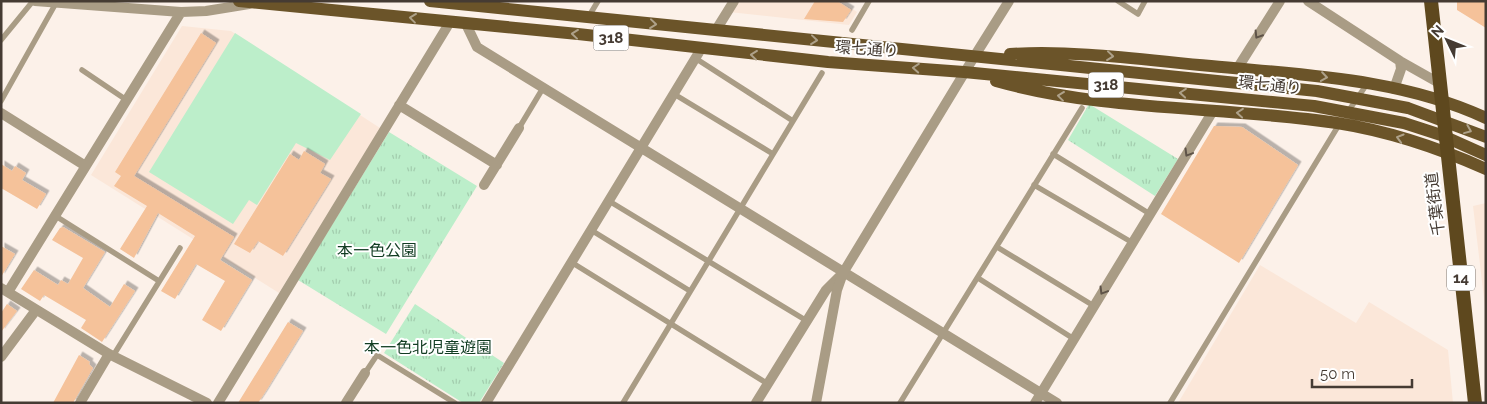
<svg xmlns="http://www.w3.org/2000/svg" width="1487" height="404" font-family="Raleway,'Noto Sans JP',sans-serif">
<defs>
<pattern id="park-tufts" width="24" height="20" patternUnits="userSpaceOnUse" patternTransform="scale(1.25)"><rect width="24" height="20" fill="#bceeca"/><path d="M3 7l-1-3M5 7V3M7 7l1-3M15 17l-1-3M17 17v-4M19 17l1-3" fill="none" stroke="#a3cdae"/></pattern>
<filter id="shadow"><feDropShadow dx="3.5" dy="-3.5" stdDeviation="0" flood-color="#0004"/></filter>
</defs>
<rect width="100%" height="100%" fill="#fcf1e9"/>
<path fill="#fbe7d9" d="M736,1h104l17,11 -8,13 -120,-13z
M182,26l49,5 149,97 -101,165 -188,-118z
M1486,203v112l-13,-109z
M1260,265l96,58 13,-21 79,48 5,53h-275z"/>
<path fill="url(#park-tufts)" d="M1089,104l89,55 -23,37 -87,-56z
M389,132l88,54 -91,148 -88,-54z
M415,304l89,59 -25,40h-16l-79,-50z"/>
<path fill="#bceeca" d="M235,33l126,81 -31,46 -34,-17 -39,62 -8,-5 -16,24 -84,-52z"/>
<path fill="#f5c29a" filter="url(#shadow)" d="M815,1h22l14,9 -8,12 -39,-3z
M1457,1h29v27l-29,-18z
M201,33l15,10 -82,133 100,61 -14,23 32,20 -31,51 -19,-11 23,-39 -29,-17 -21,35 -14,-8 34,-55 -37,-23 -24,45 -14,-9 27,-43 -33,-20 7,-10 -6,-4z
M1214,126l28,1 56,38 -59,98 -78,-49z
M304,151l21,13 -5,9 11,6 -48,77 -25,-15 -8,12 -16,-9 56,-90 9,6z
M1,164l11,7 3,-5 11,7 -4,7 24,14 -9,15 -36,-21z
M63,227l42,25 -22,36 27,19 14,-23 11,7 -33,51 -21,-14 5,-8 -42,-25 -4,6 -19,-12 13,-19 24,15 3,-5 7,4 15,-26 -31,-18 8,-12z
M1,246l14,8 -14,23z
M7,304l10,7 -16,21v-19z
M288,322l15,9 -39,63 -6,9h-20z
M79,355l11,7 -1,2 4,4 -20,35h-20z"/>
<g fill="none" stroke-linecap="round" stroke-linejoin="round">
<path stroke="#a99c85" stroke-width="5.5" d="M1118,1l20,13 7,-13
M589,16l9,-15
M852,30l17,-29
M1,40l32,-39
M695,58l98,63
M82,70l43,29
M674,94l99,60
M1,101l55,-98
M1347,113l20,-29
M519,128l24,-40
M1053,154l97,60
M1034,185l99,58
M609,201l198,120
M54,215l105,66
M591,230l99,61
M997,247l97,59
M571,262l197,122
M978,278l96,61
M113,356l67,-108
M365,373l12,-18 78,48
M623,403l199,-330
M900,403l182,-295
M1170,403l170,-280"/>
<path stroke="#a99c85" stroke-width="10" d="M35,1l146,11 25,-1 43,-7
M466,24l11,23 580,356
M716,30l18,-29
M974,57l35,-56
M1237,69l43,-68
M399,105l98,60
M1,113l83,52
M484,185l35,-57
M1,288l108,66 98,49
M8,292l173,-280
M1,357l35,-47
M80,403l29,-49
M218,403l232,-381
M346,403l19,-30
M486,403l215,-354
M756,403l70,-113 17,-17
M1035,403l178,-292"/>
<path stroke="#a99c85" stroke-width="10" d="M1308,1l92,60 1,8 -7,20
M1400,61l39,22
M816,403l21,-113 6,-17 131,-216"/>
<path stroke="#6b5429" stroke-width="12" d="M239,1l339,33 250,28 136,10 350,34 90,17 37,12 45,20
M430,1l887,90 91,17 78,29
M1010,54c67,-4 134,6 201,12 92,9 189,12 275,52
M996,81c110,31 228,25 341,42 51,8 102,25 149,46"/>
<path stroke="#5e481e" stroke-width="14" d="M1431,1l44,402"/>
</g>
<defs><path id="oneway-chevron" d="M-2-3.5L2.5 0L-2 3.5" fill="none" stroke-width="1.6" stroke-linecap="round" stroke-linejoin="round" transform="scale(1.25)"/></defs>
<g stroke="#aea189">
<use href="#oneway-chevron" transform="translate(413 18) rotate(-173)"/>
<use href="#oneway-chevron" transform="translate(653 24) rotate(6)"/>
<use href="#oneway-chevron" transform="translate(575 34) rotate(-174)"/>
<use href="#oneway-chevron" transform="translate(814 40) rotate(6)"/>
<use href="#oneway-chevron" transform="translate(754 55) rotate(-174)"/>
<use href="#oneway-chevron" transform="translate(1110 56) rotate(6)"/>
<use href="#oneway-chevron" transform="translate(916 68) rotate(-176)"/>
<use href="#oneway-chevron" transform="translate(1324 77) rotate(8)"/>
<use href="#oneway-chevron" transform="translate(1183 93) rotate(-175)"/>
<use href="#oneway-chevron" transform="translate(1061 96) rotate(-173)"/>
<use href="#oneway-chevron" transform="translate(1240 113) rotate(-175)"/>
<use href="#oneway-chevron" transform="translate(1468 130) rotate(22)"/>
<use href="#oneway-chevron" transform="translate(1400 138) rotate(-164)"/>
</g>
<g stroke="#5e5348">
<use href="#oneway-chevron" transform="translate(1258 35) rotate(122)"/>
<use href="#oneway-chevron" transform="translate(1188 153) rotate(121)"/>
<use href="#oneway-chevron" transform="translate(1103 291) rotate(121)"/>
</g>
<g text-anchor="middle" dominant-baseline="central" stroke-width="4" stroke-linejoin="round" paint-order="stroke">
<g fill="#fff" stroke="#7d7670" stroke-width="1">
<rect x="593.5" y="25.5" width="35" height="25" rx="4"/>
<rect x="1088.5" y="72.5" width="35" height="25" rx="4"/>
<rect x="1447" y="265.5" width="28" height="25" rx="4"/>
</g>
<g font-size="15" font-weight="bold" fill="#453b33">
<text x="611" y="38">318</text>
<text x="1106" y="85">318</text>
<text x="1461" y="278">14</text>
</g>
<g font-size="16" fill="#453b33" stroke="#fff">
<text transform="translate(867 49) rotate(4)">環七通り</text>
<text transform="translate(1270 85) rotate(6)">環七通り</text>
<text transform="translate(1435 204) rotate(-97)">千葉街道</text>
</g>
<g font-size="16" fill="#123d23" stroke="#fff">
<text x="377" y="250">本一色公園</text>
<text x="428" y="347">本一色北児童遊園</text>
</g>
</g>
<rect width="1487" height="404" fill="none" stroke="#453b33" stroke-width="5"/>
<g transform="translate(1447 40) rotate(313)" stroke="#ffffff" stroke-width="4" paint-order="stroke">
<path d="M0-4L9 19L0 12L-9 19Z" fill="#453b33"/>
<text y="-8" font-size="14" font-weight="bold" text-anchor="middle" fill="#453b33">N</text>
</g>
<path d="M1312 379v8h100v-8" fill="none" stroke="#453b33" stroke-width="2.5"/>
<text x="1320" y="379" font-size="15" fill="#453b33" stroke="#ffffff" stroke-width="4" paint-order="stroke">50 m</text>
</svg>
